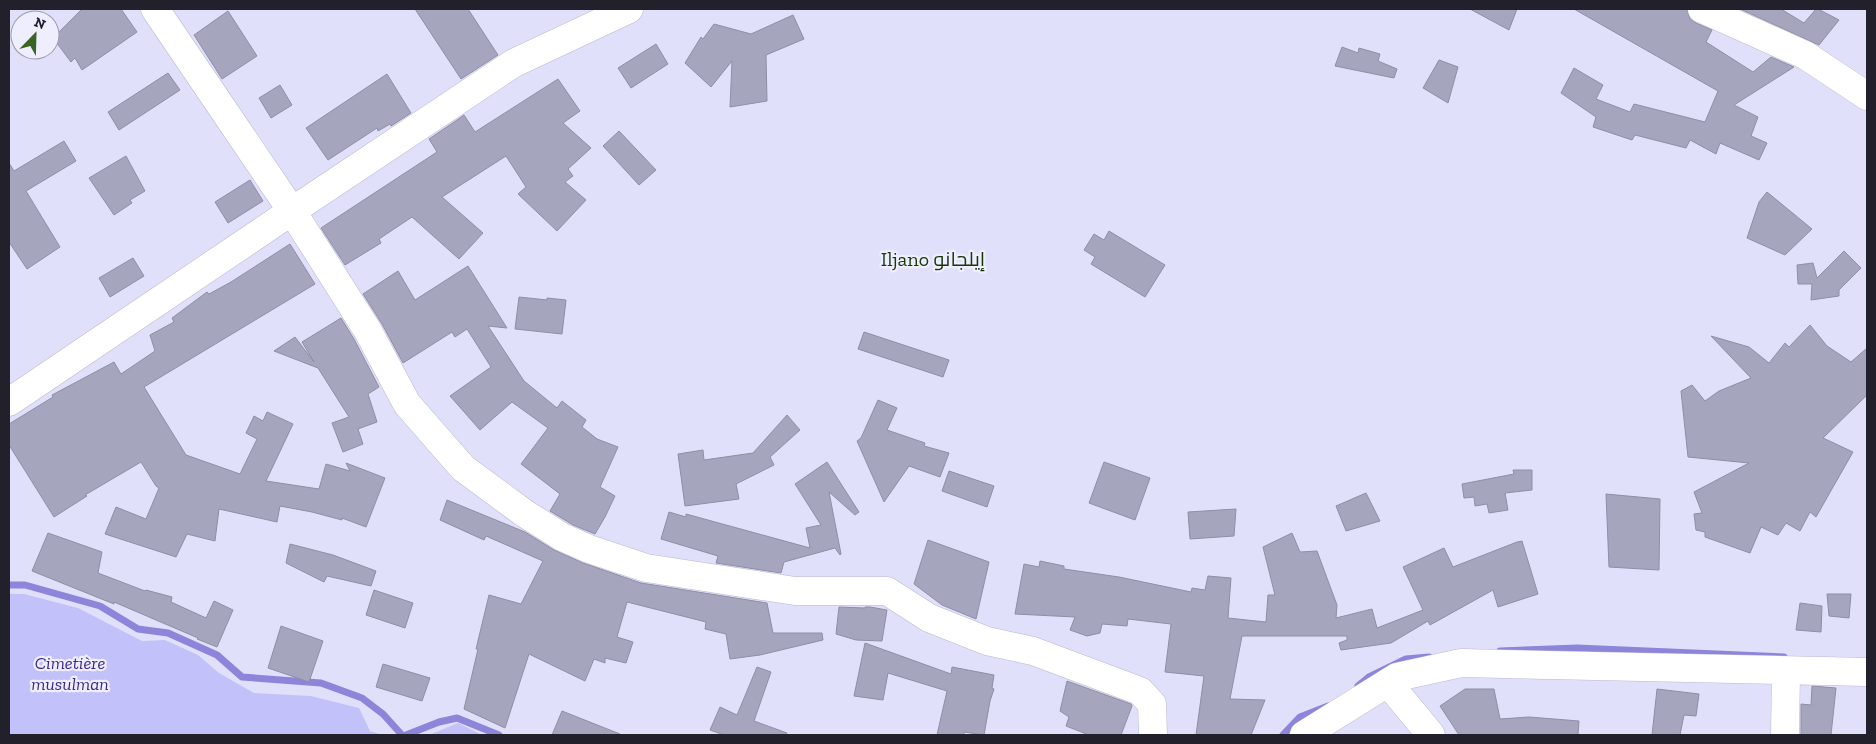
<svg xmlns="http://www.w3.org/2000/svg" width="1876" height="744" font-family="'Zilla Slab',Cairo,serif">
<rect width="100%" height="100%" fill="#e0e0fb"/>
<path fill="#c3c1fa" d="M9,594h15l54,14 64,33 23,-1 33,15 21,18 35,20 57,3 48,12 11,23 13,4h-374z
M458,723l24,12h-53z"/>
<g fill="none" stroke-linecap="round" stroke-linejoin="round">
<path stroke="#8c85da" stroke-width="7" d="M9,585h16l75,21 38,23 30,4 49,22 25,22 79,6 41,15 21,16 19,21
M1500,651l77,-3 207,9
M1358,686l11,-9 37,-18 23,-2
M406,735l33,-13 18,-4 42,17
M1283,735l17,-18 28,-11"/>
</g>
<path fill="#a6a5be" stroke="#8f8ea7" d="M82,9h39l16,23 -55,38 -7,-12 -4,4 -18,-24z
M415,9h53l30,46 -37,24z
M1470,9h47l-8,21z
M1574,9h113l3,10 6,4 16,7 -6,12 47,30 18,-15 23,10 -60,38 24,12 -7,19 16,7 -8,17 -39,-17 -4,11 -26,-14 -4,8 -51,-13 -3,5 -39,-13 3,-10 -35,-24 13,-25 29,17 -7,14 34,13 4,-8 71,18 13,-31z
M1740,9h41l23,14 12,-14h2l21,11 -20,25z
M228,11l29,45 -35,23 -28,-44z
M793,15l11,24 -38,16 1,46 -37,6 2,-46 -21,26 -26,-24 16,-26 2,2 11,-15 37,10z
M656,44l12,20 -37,24 -13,-20z
M1342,47l16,6 1,-5 21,6 -2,7 19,8 -3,9 -59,-12z
M1439,60l19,7 -10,36 -25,-15z
M168,73l12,17 -61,40 -11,-18z
M387,74l24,39 -20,13 -1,-2 -12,7 -1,-3 -49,32 -22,-32z
M558,79l22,32 -17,12 28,25 -23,21 5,7 -8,6 21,18 -29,31 -39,-37 8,-7 -20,-31 -64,41 41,36 -24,26 -47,-42 -33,22 2,4 -36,22 -24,-37 116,-76 -8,-13 28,-19 7,-5 11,17z
M280,85l12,20 -21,13 -12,-20z
M619,131l37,39 -17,15 -36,-39z
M64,141l12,20 -50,30 34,56 -33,22 -18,-27v-79l5,8z
M126,156l19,35 -15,9 2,3 -18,12 -25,-37z
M250,180l13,21 -35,22 -13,-21z
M1767,192l45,37 -27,26 -38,-17 12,-36z
M1109,231l56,34 -20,32 -54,-33 4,-7 -11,-7 10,-16 10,6z
M290,244l25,40 -171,103 42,68 54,19 17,-35 -11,-6 8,-17 9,5 4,-9 26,12 -27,57 53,8 7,-25 24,7 -4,-8 39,15 -19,49 -24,-9v2l-30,-8 -32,-6 -3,16 -58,-13 -4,32 -28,-7 -11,23 -71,-23 11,-27 30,12 13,-31 -3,-2 -15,-24 -56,33 2,1 -33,21 -45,-72v-21l44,-27 -1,-2 62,-33 7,12 34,-23 -5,-16 24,-13 -2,-4 35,-26 2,2 22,-12z
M1844,251l17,17 -22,22v6l-28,4 1,-16h-14l-1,-19 16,-2 4,15z
M133,258l11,18 -34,21 -11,-19z
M468,266l39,62 -19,-2 36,55 33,27 5,-7 24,19 -4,7 15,12 21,8 -18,40 15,9 -10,21 -10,17 -22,-9 -23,-14 10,-17 -39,-30 27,-36 -36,-26 -32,28 -30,-34 41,-29 -24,-38 -12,8 -3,-5 -49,31 -21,-39 -19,-30 35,-23 17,29z
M519,297l28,3v-2l19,2 -4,34 -47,-5z
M341,318l13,21 25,48 -11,7 9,28 -19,7 5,15 -20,8 -11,-29 17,-6 -31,-49 -44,-17 21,-14 19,25 -12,-20z
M1810,325l17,21 24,16 16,-14v47l-44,43 30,14 -37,65 -6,-5 -10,19 -14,-8 -8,12 -17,-8 -11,26 -45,-16v-5l-9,-2 -2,-16 8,-1 -8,-21 55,-29 -61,-6 -7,-66 11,-6 13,16 14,-10 32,-13 -40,-42 38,11 20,16 16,-20 4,4z
M864,332l85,28 -6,17 -85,-28z
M878,400l19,8 -10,22 38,13 -1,3 25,7 -9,24 -31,-11 -25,36 -27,-61 4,-3z
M787,415l13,15 -30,27 4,8 -38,19 3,15 -54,7 -7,-52 25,-4 1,10 49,-7z
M827,462l32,50 -4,3 -26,-23 12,62 -1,1 -5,-7 -51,14 -3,11 -65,-10 2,-7 -57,-17 8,-27 17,5v-3l124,34 -4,-20 15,-3 -26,-41z
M1104,462l46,16 -15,42 -46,-17z
M1513,470h19v20l-27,3 3,17 -19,3 -2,-9 -12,2 -1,-9 -10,1 -2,-14 52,-10z
M949,471l45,15 -7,21 -45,-16z
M1366,493l14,28 -34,10 -10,-25z
M1606,494l54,5 -1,71 -50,-3z
M447,500l78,32 29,18 29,13 58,20 126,20 6,30h49l1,7 -63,15 -30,4 -4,-25 -21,-5 1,-7 -79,-20 -10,35 16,5 -7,21 -21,-5v5l-11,-4 -9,22 -56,-27 -24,74 -41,-19 14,-60h-2l13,-54 32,9 22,-43 -57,-25 -2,4 -44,-20z
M1236,509l-2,27 -44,3 -2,-27z
M48,533l54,19 -4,21 47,18 1,-1 26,7 -1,5 35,16 8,-17 19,9 -16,37 -20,-8 1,-1 -84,-36v2l-82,-33z
M1292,533l8,19 17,-1 20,54 -1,13 36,-9 5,19 46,-18 -20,-43 41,-19 9,19 64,-25 5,-1 16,53 -40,13 -5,-17 -63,35 -2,-4 -37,22 -50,7 -2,-7 8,-3v-4h-105l-12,63 35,1 -14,35h-55l8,-59 -39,-4 6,-48 -43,-5 -1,7 -25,-2 -2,9 -13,3 -17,-6 5,-13 -60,-3 9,-50 15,3 1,-6 24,5v3l55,8 72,15 1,-4 13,2 3,-14 23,2 -3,40 38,4 2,-27h7l-12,-48z
M928,540l61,22 -13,57 -34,-14 -28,-21z
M290,544l43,11 43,16 -5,15 -44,-10 -3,6 -38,-19z
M374,590l39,13 -8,25 -39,-13z
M1827,594h24l-2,24 -20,-2z
M1800,603l22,3 -1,26 -25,-2z
M839,607l26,1v-1h5l17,3 -5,31 -26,-1 -20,-6z
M281,626l42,15 -14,41 -41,-14z
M865,643l86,31 1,-7 42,8 -2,13 2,1 -4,12 -6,34 -20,-3v3h-27l10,-44 -59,-18 -5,27 -29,-4z
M383,664l47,14 -8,23 -46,-14z
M757,667l14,5 -17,49 33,12 -1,2h-62l-14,-5 10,-23 17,8z
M1067,681l64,23 1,2 -11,29h-32l-23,-9 3,-9 -9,-6z
M1812,686l24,2 -5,47h-30v-31l10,1z
M1465,689h29l6,30 29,-2 50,4 -1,14h-119l-19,-29z
M1657,689l42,5 -3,22 -12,-1 -4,20h-28z
M562,711l58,23v1h-68z"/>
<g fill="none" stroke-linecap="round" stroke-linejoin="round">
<defs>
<path id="minor" d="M155,9l137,202 76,120 39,73 56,64 61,45 38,24 27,12 57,19 149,23h92l42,27 58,23 46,10 107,40 12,13 1,31
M1702,9l103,46 62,41
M9,402l283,-191 222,-148 115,-54
M1388,683l43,52
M1304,735l93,-58 64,-14 406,9
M1785,735l1,-64"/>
</defs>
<use href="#minor" stroke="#b8b8d2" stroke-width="29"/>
<use href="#minor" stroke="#fff" stroke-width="28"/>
</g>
<g text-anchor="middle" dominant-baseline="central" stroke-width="4.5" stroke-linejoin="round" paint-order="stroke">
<g font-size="18" font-style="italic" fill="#3d278a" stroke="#eef">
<text x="70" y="663">Cimetière<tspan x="70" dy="21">musulman</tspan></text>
</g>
<g font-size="20" fill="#1a3708" stroke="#eef">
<text x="933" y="259">Iljano إيلجانو</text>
</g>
</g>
<rect width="1876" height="744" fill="none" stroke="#22212b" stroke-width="20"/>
<g transform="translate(35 35) rotate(23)"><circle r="24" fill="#eeeeff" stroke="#9c9caa"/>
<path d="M0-4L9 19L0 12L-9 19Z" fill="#396422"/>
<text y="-8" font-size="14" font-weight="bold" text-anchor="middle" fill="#22212b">N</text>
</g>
</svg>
